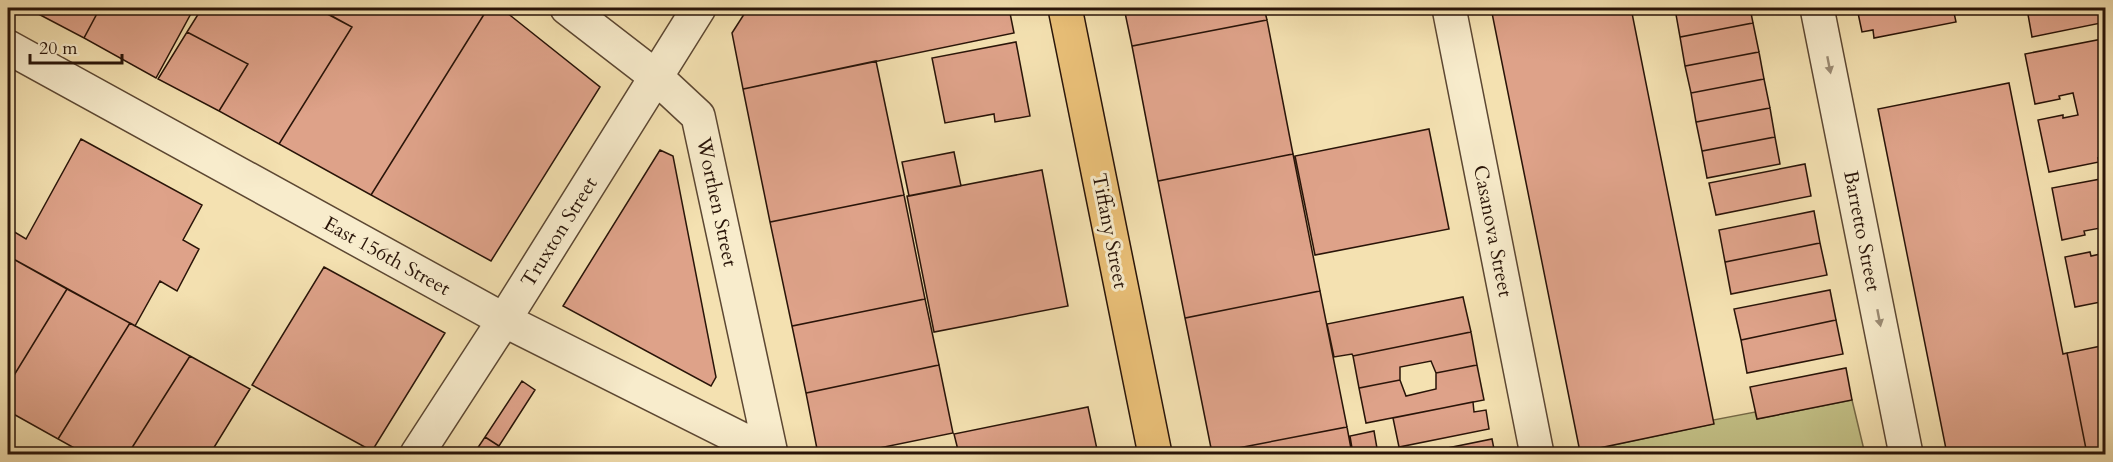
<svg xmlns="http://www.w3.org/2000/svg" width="2113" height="462" font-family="Cardo,serif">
<rect width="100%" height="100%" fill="#f4e1b1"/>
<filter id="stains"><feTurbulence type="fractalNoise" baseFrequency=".00333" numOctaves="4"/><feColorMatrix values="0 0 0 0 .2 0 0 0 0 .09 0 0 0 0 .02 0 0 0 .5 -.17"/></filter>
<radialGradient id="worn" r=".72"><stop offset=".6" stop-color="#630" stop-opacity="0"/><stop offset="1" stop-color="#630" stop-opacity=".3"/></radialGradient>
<path fill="#c3c187" stroke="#766a48" stroke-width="1.5" d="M1852,400l13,54h-285v-2l133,-28v-4l42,-8 2,7z"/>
<path fill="#dea289" stroke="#291408" stroke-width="1.5" d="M27,8h73l-16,30z
M100,8h94l-38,70 -72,-40z
M202,8h114l36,19 -73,117 -60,-33 29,-47 -61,-32z
M323,8h165l-117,187 -92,-51 73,-117 -31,-17z
M488,8h13l99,79 -109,174 -120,-66z
M748,8h261l5,25 -271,56 -11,-56z
M1124,8h140l3,12 -135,26z
M1491,8h140l83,416 -134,28z
M1682,8h68l3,15 -73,14 -5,-28z
M1885,8h68l3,14 -82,16 -1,-8 -11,2 -4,-19z
M2034,8h72v14l-74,15 -5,-28z
M1267,20l26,134 -135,27 -26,-135z
M1753,23l6,29 -74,14 -5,-29z
M187,32l61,32 -29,47 -61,-32z
M2106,36v46l-7,6 4,22 3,1v46l-8,1 1,4 -50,10 -11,-52 25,-5v3l15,-3 -5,-22 -14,3 1,3 -25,5 -10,-50 77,-15z
M1016,42l14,74 -35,6 -1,-8 -49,9 -13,-65z
M1759,52l5,27 -73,14 -6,-27z
M876,61l28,134 -134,27 -27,-133z
M1764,79l6,29 -74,14 -5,-29z
M2009,83l54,271 4,-1 20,101h-140l-69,-345z
M1770,108l5,29 -73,14 -6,-29z
M1429,129l20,100 -134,26 -20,-99z
M1775,137l5,27 -73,14 -5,-27z
M81,139l121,66 -19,35 16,9 -22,42 -17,-10 -25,45 -127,-70v-28l18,11z
M660,150l13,6 43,221 -5,9 -148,-80z
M954,152l7,34 -52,10 -7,-34z
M1293,154l27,137 -135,27 -27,-137z
M1805,164l6,32 -95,19 -7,-32z
M1042,170l26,136 -134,26 -27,-136z
M2106,178v123l-31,6 -10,-50 25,-5 1,4 14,-3 -5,-25 -16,3 1,4 -23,5 -10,-52z
M904,195l21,104 -133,27 -22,-104z
M1814,211l6,32 -95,19 -6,-32z
M1820,243l7,32 -96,19 -6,-32z
M8,256l59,33 -59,96z
M324,267l121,66 -73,118 -120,-66z
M67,289l63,34 -72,116 -50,-28v-26z
M1830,290l6,30 -95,20 -7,-31z
M1320,291l27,136 -135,26 -27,-135z
M1463,297l8,35 -118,24 -1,-2 -18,3 -7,-33z
M925,299l14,66 -133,28 -14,-67z
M1836,320l7,34 -96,19 -6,-33z
M130,323l60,33 -62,98h-43l-27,-15z
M1471,332l6,33 -41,8 -5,-12 -31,6v13l-41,8 -6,-32z
M2106,345v109h-19l-20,-101z
M190,356l60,33 -40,65h-82z
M939,365l14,68 -103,21h-32l-12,-61z
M1477,365l7,35 -118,23 -7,-35 41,-8 6,16 30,-7v-16z
M1846,368l6,32 -95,19 -7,-32z
M522,381l13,9 -36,56 -14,-9z
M1473,402l1,10 12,-2 3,19 -90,18 -6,-29z
M1088,407l10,47h-139l-5,-20z
M1347,427l5,27h-140v-1z
M1374,431l4,23h-25l-3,-18z
M485,437l14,9 -6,8h-13l-5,-2z
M1492,439l3,15h-77z"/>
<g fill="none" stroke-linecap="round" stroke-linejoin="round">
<defs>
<path id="minor" d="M567,8l88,68 43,40 73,338
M1449,8l88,446
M1817,8l89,446
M8,47l496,273 267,134
M417,454l87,-134 195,-312"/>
<path id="major" d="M1065,8l90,446"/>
</defs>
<use href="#minor" stroke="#5c4732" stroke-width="36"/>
<use href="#major" stroke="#291408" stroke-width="36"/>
<use href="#minor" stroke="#f8eccc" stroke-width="33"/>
<use href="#major" stroke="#eac078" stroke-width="33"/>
</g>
<defs><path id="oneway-solid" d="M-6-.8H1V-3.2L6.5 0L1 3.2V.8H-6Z" transform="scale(1.5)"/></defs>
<g fill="#9b8b74">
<use href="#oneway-solid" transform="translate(1829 65) rotate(79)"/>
<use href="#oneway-solid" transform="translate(1879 318) rotate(79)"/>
</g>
<g text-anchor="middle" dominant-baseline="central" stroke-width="6" stroke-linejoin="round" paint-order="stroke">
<g font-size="20" fill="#291408" stroke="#f8eccc">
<text transform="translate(717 202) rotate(78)">Worthen Street</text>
<text transform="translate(1110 231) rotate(79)">Tiffany Street</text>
<text transform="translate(1493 231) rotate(79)">Casanova Street</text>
<text transform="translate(1862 231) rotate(79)">Barretto Street</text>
<text transform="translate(559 232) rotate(-58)">Truxton Street</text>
<text transform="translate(387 256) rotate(29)">East 156th Street</text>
</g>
</g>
<rect width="2113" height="462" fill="none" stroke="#f4e1b1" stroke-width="30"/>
<rect x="9" y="9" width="2095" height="444" fill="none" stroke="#291408" stroke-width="3"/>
<rect x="15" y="15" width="2083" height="432" fill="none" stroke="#291408" stroke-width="1.5"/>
<path d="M30 54v9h92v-9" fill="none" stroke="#291408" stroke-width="3"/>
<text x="39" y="54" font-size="18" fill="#291408" stroke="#f8eccc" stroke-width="4.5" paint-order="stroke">20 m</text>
<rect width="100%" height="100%" filter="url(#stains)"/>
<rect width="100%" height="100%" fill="url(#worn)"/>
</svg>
